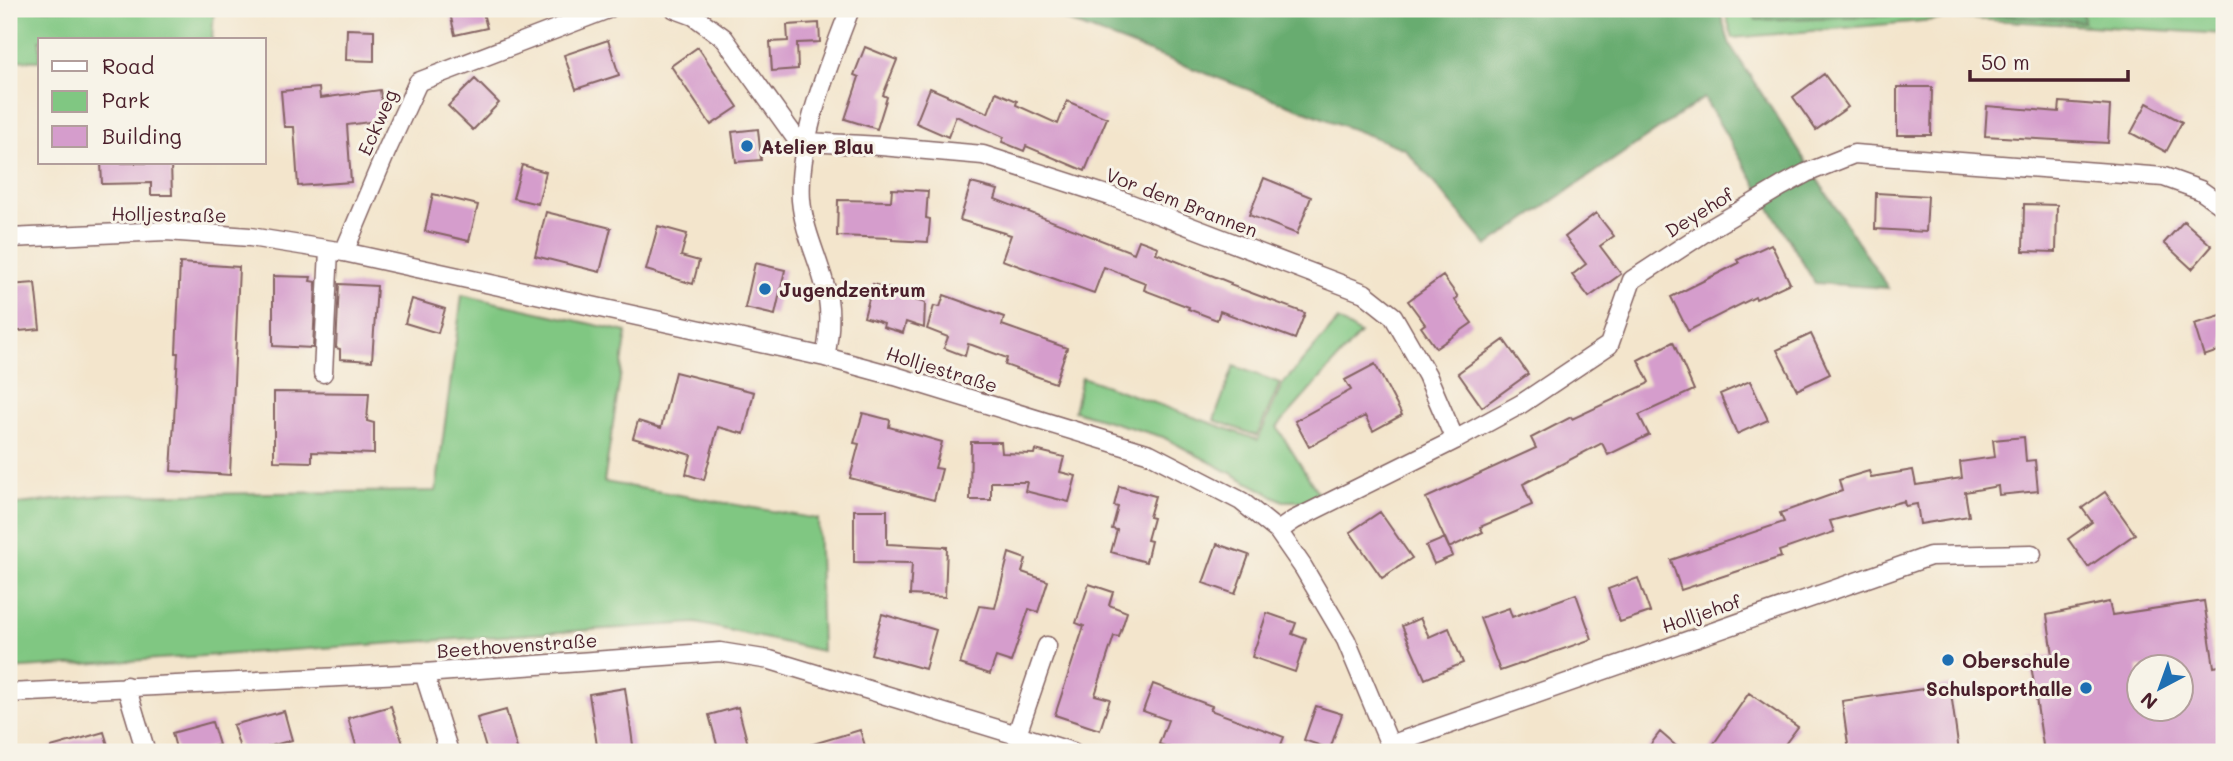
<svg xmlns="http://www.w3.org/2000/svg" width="2233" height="761" font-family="Mali,sans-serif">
<rect width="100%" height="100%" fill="#f7f3e8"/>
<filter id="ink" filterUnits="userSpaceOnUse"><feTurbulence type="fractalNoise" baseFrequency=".0143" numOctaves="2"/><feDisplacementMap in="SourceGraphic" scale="14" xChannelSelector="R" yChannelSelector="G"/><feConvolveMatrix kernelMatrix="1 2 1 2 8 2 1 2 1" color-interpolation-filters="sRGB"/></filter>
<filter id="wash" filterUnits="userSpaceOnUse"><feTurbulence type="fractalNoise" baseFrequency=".00686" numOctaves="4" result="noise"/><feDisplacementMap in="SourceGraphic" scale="28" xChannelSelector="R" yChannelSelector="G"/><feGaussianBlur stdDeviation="1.57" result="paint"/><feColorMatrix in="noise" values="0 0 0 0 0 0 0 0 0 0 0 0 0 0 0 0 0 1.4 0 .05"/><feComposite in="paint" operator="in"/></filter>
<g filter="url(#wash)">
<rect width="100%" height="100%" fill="#f3e5cc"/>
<path fill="#80c782" stroke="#657356" stroke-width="2" d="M9,9h205l-2,31h-172v21l-31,-1z
M1724,9h500v25l-268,-16 -223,20z
M462,295l165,37 -23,150 214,37 4,132 -126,-28 -687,46v-164l95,-10 332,-4z
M1338,320l22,14 -83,93 46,74h-40l-120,-64 -89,-26 8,-34 176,63 24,-55z
M1234,366l46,17 -23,53 -43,-16z"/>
<path fill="#68ac70" stroke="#59664e" stroke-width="2" d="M1036,9h683l11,36 158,243 -73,-5 -111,-185 -217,148 -82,-97z
M1752,9h331l1,13 -128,-9 -200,7z"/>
<g id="blocks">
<path fill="#d59dcc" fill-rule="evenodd" d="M449,9h33l5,19 -32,7z
M819,23l1,19 -23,1 1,26 -26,2 -2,-29 18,-1 -1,-16z
M347,29l27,1v31l-28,-1z
M608,40l11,35 -43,14 -12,-34z
M698,47l40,60 -27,18 -40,-59z
M865,47l32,13 -14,35 4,2 -10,32 -32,-10 14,-42 -5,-2z
M1824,74l24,33 -32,23 -23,-33z
M475,79l24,24 -26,27 -25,-24z
M1897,87h35l-1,48h-34z
M319,88l1,10 60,-8 4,30 -37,5 4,57 -53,4 -4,-59h-10l-3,-36z
M930,88l58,25 8,-21 21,9 -1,4 42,19 9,-23 40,17 -22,53 -59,-25 -2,5 -22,-9 2,-5 -48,-21 -8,21 -32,-14z
M2060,102l50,4 -2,37 -123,-7 2,-30 72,6z
M2147,103l35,19 -16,30 -35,-19z
M758,129l3,31 -25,2 -4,-30z
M101,163h70l1,32h-21v-12l-49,1z
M522,165l24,7 -8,32 -25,-6z
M1264,178l47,19 -14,37 -48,-19z
M971,183l27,7 -3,9 139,54 5,-13 19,7 -2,6 75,30 -1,2 75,28 -10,26 -75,-28 -3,9 -29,-11 1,-2 -45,-17 2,-7 -42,-16 -10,26 -92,-33 9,-25 -51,-15z
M892,189l36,2 -2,27 4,1 -2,23 -36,-2v-2l-55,-2 1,-36 53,1z
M1876,193l52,3 -2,36 -51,-3z
M433,194l45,11 -9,36 -44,-10z
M2024,204l33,1 -1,47 -33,-1z
M546,212l65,16 -11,44 -65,-16z
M1596,213l18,23 -14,10 21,28 -32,23 -17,-22 14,-11 -21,-27z
M2184,221l28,25 -20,23 -28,-26z
M658,226l29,8 -6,22 18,5 -6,23 -47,-14z
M1771,244l19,39 -34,16 -1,-2 -67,34 -17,-34 68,-34 -2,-3z
M180,263l59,4 -9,208 -59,-4 7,-118h-2z
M755,263l30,7 -10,45 -30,-7z
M273,276l38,1 -1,4 6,1 -3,66 -40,-2z
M1443,276l15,21 -3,3 17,23 -36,25 -15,-21 4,-3 -17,-23z
M35,283l5,46 -31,3v-47z
M339,284l38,2 -5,75 -32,-2v-10l-4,-1z
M873,284l21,6 -1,3 32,10 -1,25 -18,-6 -3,11 -20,-6 1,-4 -20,-6z
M944,295l60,22 -2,8 65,23 -12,35 -50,-18 2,-7 -35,-13 -4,-1 -3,12 -21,-8 4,-11 -21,-8 7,-23 6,1z
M412,299l33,10 -7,24 -33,-10z
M2224,315v34l-20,7 -10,-32z
M1811,334l19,40 -33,16 -20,-40z
M1504,340l24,34 -46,33 -24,-34z
M1673,342l21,48 -55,25 10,20 -41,20 -6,-12 -79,41 9,21 -52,22 3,5 -34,16 -23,-50 110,-50 -5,-10 40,-21 1,2 75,-35 2,-2 -11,-22z
M1375,364l27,51 -29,16 -8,-15 -56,31 -14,-26 56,-31 -6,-10z
M675,372l79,20 -10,42 -26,-7 -14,53 -18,-6 5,-19 -58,-17 5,-17 23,7z
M1750,381l18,39 -31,14 -17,-40z
M274,392l95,1 -2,28 7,2v31l-62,-2v10l-38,-1z
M863,413l27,7 -1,7 53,15 -7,26 7,1 -8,31 -84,-22 9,-34 -5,-1z
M2024,437l2,24 9,-1 3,31 -39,4 -1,-9 -33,6 4,24 -49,8 -3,-20 -12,2 -1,-5 -74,20 4,11 -55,19 2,6 -100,33 -10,-30 113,-38 -4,-9 62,-22 -3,-11 30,-9 2,6 42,-7 3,15 46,-7 -2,-16 35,-5 -2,-17z
M971,442h30l1,11 32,1 1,-4 29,7 -4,15 16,4 -7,26 -44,-11 2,-9h-36v18h-21z
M1119,486l36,10 -6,21 4,1 -6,22 4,1 -5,21 -35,-10 6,-22 -5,-1 6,-22 -4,-1z
M2105,492l30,42 -47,33 -20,-28 24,-17 -10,-14z
M854,510h33v34l60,3 -2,50 -35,-2 2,-32 -58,-1z
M1380,512l32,46 -30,20 -32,-46z
M1445,538l8,18 -19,8 -8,-18z
M1217,544l32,11 -14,39 -32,-11z
M1009,553l17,6 -4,13 26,9 -10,31 -9,-3 -18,53 -15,-5 -6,17 -30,-10 19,-58 16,2z
M1638,578l12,34 -30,10 -12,-33z
M1089,584l24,8 -4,13 18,7 -8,25 -5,-1 -19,59 15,4 -10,31 -45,-15 29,-89 -8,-3z
M1576,594l16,45 -92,32 -20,-53 29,-10 3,9z
M2204,601l10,66 10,-2v87h-180l-14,-94 23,-3 -6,-40 62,-13 3,13zM2138,667h42v42h-42z
M1267,613l29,10 -4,11 14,5 -11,33 -43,-15z
M882,614l54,16 -11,39 -54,-15z
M1420,618l9,19 20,-9 14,35 -38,16 -23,-53z
M1153,684l59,22 -2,4 74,27 -6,15h-96l-23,-8 9,-24 -25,-9z
M1950,685l9,67h-110l-7,-51z
M625,688l9,64h-36l-9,-58z
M1749,693l49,34 -19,25h-71z
M391,706l13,41 -19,5h-27l-10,-34z
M1316,706l26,8 -12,35 -26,-9z
M738,707l12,45h-31l-10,-37z
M506,710l12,42h-31l-10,-34z
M284,711l8,29 -25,7 1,5h-27l-8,-27z
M212,722l7,23 -14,4 1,3h-29l-5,-19z
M860,730l7,22h-66l-1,-4z
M104,732l6,20h-59v-5z
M1660,732l23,20h-38z"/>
</g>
</g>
<g filter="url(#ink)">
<use href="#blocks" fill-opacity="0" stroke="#856463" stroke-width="2"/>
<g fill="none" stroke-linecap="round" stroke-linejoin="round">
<defs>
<path id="minor" d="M675,9l19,7 30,22 81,113
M808,142l73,4 102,9 127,41 254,97 29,23 34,59 28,65
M9,238l157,-7 84,6 94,15 481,105 70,19 255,78 91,47 37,30 25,36 43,73 44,105 -1,7
M344,252l42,-100 32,-70 190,-73
M825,357c4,-19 6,-39 3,-58 -6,-34 -24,-64 -27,-99 -4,-59 28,-136 49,-191
M323,373l6,-123
M1278,531l16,-11 161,-80 66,-36 88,-59 23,-65 81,-53 69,-41 24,-13 48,-19 310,23 36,13 24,17
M424,673l25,79
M126,686l20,66
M9,693l415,-20 296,-21 50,8 303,92
M1017,734l30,-88
M1390,745l540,-189 102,-2"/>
</defs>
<use href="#minor" stroke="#856463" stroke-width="21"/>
<use href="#minor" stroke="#fff" stroke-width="18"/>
</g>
</g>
<g fill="#1f6fb2" stroke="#f7f3e8" stroke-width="2.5">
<circle cx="747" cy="146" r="7"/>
<circle cx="765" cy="289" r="7"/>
<circle cx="1948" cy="660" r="7"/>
<circle cx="2086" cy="688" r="7"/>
</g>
<g text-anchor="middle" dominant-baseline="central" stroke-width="6" stroke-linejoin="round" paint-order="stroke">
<g font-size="19" fill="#4a1f2b" stroke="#f7f3e8">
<text transform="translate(377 122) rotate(-66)">Eckweg</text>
<text transform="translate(1182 202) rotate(21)">Vor dem Brannen</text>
<text transform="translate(1699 212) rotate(-32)">Deyehof</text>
<text transform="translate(169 214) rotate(1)">Holljestraße</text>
<text transform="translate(942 369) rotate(17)">Holljestraße</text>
<text transform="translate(1701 613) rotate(-19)">Holljehof</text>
<text transform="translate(517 645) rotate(-4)">Beethovenstraße</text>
</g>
<g font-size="19" font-weight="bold" fill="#4a1f2b" stroke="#f7f3e8" text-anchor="start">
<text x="761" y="146">Atelier Blau</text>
<text x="779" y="289">Jugendzentrum</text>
<text x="1962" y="660">Oberschule</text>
<text x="2072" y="688" text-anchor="end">Schulsporthalle</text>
</g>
</g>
<rect width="2233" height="761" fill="none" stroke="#f7f3e8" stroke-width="35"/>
<rect x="38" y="38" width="228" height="126" fill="#f7f3e8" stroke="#b29e9c" stroke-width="2"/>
<rect x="52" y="61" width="35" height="10" fill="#ffffff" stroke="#b29e9c" stroke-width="2"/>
<text x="102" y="74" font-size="21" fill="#4a1f2b">Road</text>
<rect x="52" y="91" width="35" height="21" fill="#80c782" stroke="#b29e9c" stroke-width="2"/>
<text x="102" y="108" font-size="21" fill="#4a1f2b">Park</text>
<rect x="52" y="126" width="35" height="21" fill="#d59dcc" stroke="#b29e9c" stroke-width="2"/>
<text x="102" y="144" font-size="21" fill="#4a1f2b">Building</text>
<g transform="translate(2160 688) rotate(221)"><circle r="33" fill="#f7f3e8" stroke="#b29e9c" stroke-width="2"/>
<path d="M0-5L12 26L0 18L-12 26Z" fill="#1f6fb2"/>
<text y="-10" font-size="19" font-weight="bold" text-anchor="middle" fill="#4a1f2b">N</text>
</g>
<path d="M1970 70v10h158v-10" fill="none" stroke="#4a1f2b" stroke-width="3.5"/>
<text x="1981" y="70" font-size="21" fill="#4a1f2b" stroke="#f7f3e8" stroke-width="5" paint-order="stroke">50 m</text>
</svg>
